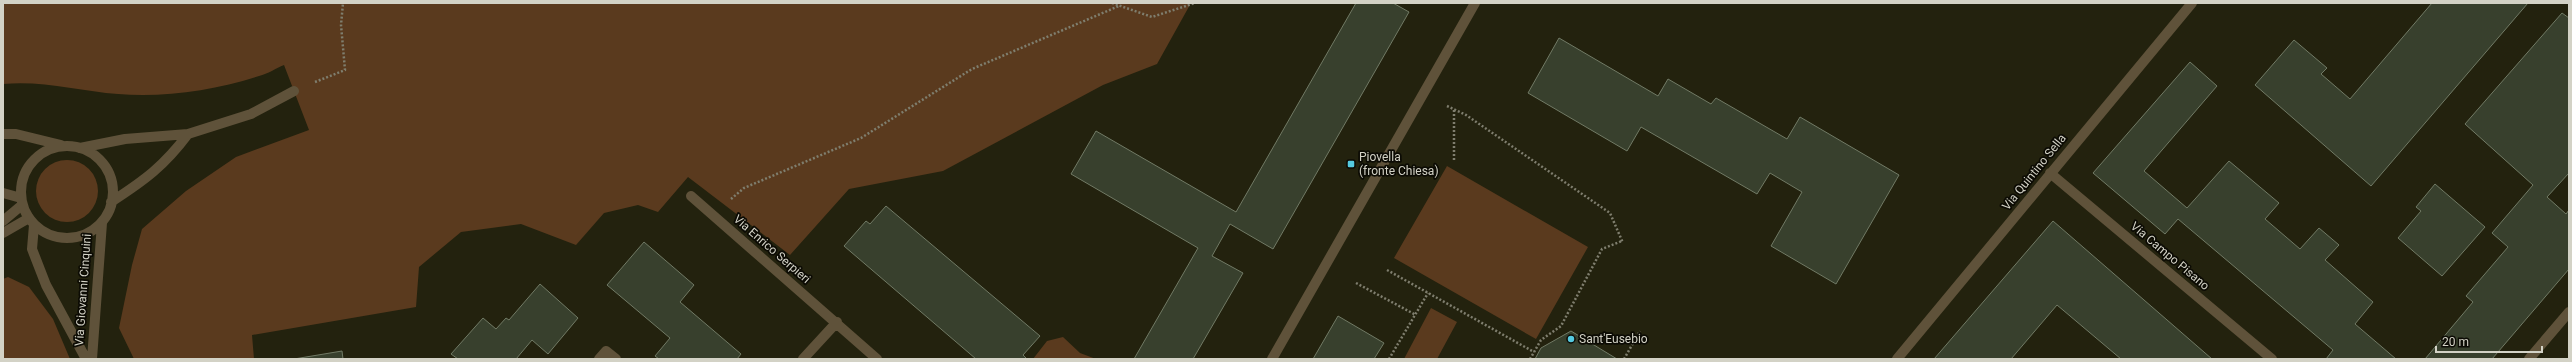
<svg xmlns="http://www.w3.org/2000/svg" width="2572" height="362" font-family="Roboto,sans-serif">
<rect width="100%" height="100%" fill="#23220e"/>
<path fill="#5a3a1e" d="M3,3h1188l-34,61 -54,21 -160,86 -94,18 -59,66 -102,-78 -30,35 -20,-7 -34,8 -28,32 -55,-21 -60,8 -42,35 -3,40 -164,28 2,24h-120l-15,-31 13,-63 10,-36 44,-38 50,-34 73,-27 -25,-65c-8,3 -16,9 -25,11 -43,14 -95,22 -141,18 -38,-3 -77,-14 -115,-10z
M36 191a31 31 0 1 1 62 0a31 31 0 1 1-62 0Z
M1447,166l141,81 -52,92 -142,-81z
M8,277l21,10 24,32 17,40h-67v-80z
M1431,308l26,14 -20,37h-33z
M1063,337l17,16 16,6h-63l14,-18z"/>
<path fill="#38402d" stroke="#717a65" d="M1356,3h37l16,9 -136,237 -43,-25 -18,32 31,17 -50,86h-59l64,-111 -127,-74 25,-43 140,81z
M2432,3h96l-157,183 -116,-101 39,-45 33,28 -6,6 29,25z
M2562,13l7,5v155l-22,24 19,17 3,-4v59l-77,90h-67l48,-57 -7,-6 42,-49 -16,-14 41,-48 -68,-61z
M1559,38l99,58 10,-17 43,25 5,-6 71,41 13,-22 99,58 -63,109 -65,-38 31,-54 -32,-19 -13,21 -116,-67 -14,24 -99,-58z
M2190,62l27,24 -73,85 43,37 42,-47 50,42 -14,16 35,30 19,-21 20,17 -14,15 48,42 -18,22 41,35h-70l7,-9 -155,-131 -13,15 -72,-61z
M2435,184l50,43 -43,49 -44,-38 23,-27 -5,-4z
M886,206l154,130 -17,19 4,4h-51l-132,-113 22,-25 4,3z
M2053,221l159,138h-91l-64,-54 -46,54h-77z
M644,242l50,43 -14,17 61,52 -4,5h-78l-4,-3 15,-18 -63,-53z
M540,284l38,34 -30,36 -16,-14 -16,19h-58l-7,-5 32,-36 13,11 10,-11 3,2z
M1338,316l46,27 -10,16h-61z
M1571,331l46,28h-82l6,-11z
M342,351l1,8h-49z"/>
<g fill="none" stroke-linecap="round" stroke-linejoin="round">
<path stroke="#7f7e6e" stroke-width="2.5" stroke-dasharray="2 2" stroke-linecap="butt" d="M1112,3l40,14 43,-14
M315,82l30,-12 -4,-45 2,-22
M1447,106l19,9 144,98 13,30
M1454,160v-51
M731,199l13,-11 117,-50 111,-69 147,-63
M1387,270l147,82
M1356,283l60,32
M1389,359l39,-66
M1530,359l11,-19 20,-14 41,-77 20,-8
M1624,359l16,-28"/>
<path stroke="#5f523a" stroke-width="10" d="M3,221l19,-16
M3,233l26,-15"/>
<path stroke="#5f523a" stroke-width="10" d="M3,134h13l45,11
M21 192a46 46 0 1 1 92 0a46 46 0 1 1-92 0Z
M80,148l45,-9 63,-5 63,-20 43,-23
M2050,173l222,186
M3,193l18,5
M691,196l186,163
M111,202c34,-22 53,-36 77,-68
M34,225l-2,24 14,36 40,74
M92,359l10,-136
M599,359l7,-8 10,8
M803,359l34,-37
M1272,359l203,-356
M1897,359l295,-356
M2529,359l40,-47"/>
</g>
<g fill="#55cae0" stroke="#0c0b04" stroke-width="1.5">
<rect x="1347" y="160" width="8" height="8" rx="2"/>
<circle cx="1571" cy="339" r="4"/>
</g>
<g text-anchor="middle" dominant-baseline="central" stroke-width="3.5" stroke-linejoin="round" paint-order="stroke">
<g font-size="12" fill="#d3d2c6" stroke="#0c0b04" text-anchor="start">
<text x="1359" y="157">Piovella<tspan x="1359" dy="14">(fronte Chiesa)</tspan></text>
<text x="1579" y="339">Sant'Eusebio</text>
</g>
<g font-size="12" fill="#d3d2c6" stroke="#0c0b04">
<text transform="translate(2034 172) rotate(-51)">Via Quintino Sella</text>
<text transform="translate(772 249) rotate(41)">Via Enrico Serpieri</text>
<text transform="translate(2170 256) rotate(40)">Via Campo Pisano</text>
<text transform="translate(83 290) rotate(-86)">Via Giovanni Cinquini</text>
</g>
</g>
<rect width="2572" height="362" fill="none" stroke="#d3d2c6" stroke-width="8"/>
<path d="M2436 346v6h106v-6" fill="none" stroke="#d3d2c6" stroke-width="2"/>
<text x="2442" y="346" font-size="12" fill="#d3d2c6" stroke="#0c0b04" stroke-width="3" paint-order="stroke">20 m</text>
</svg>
